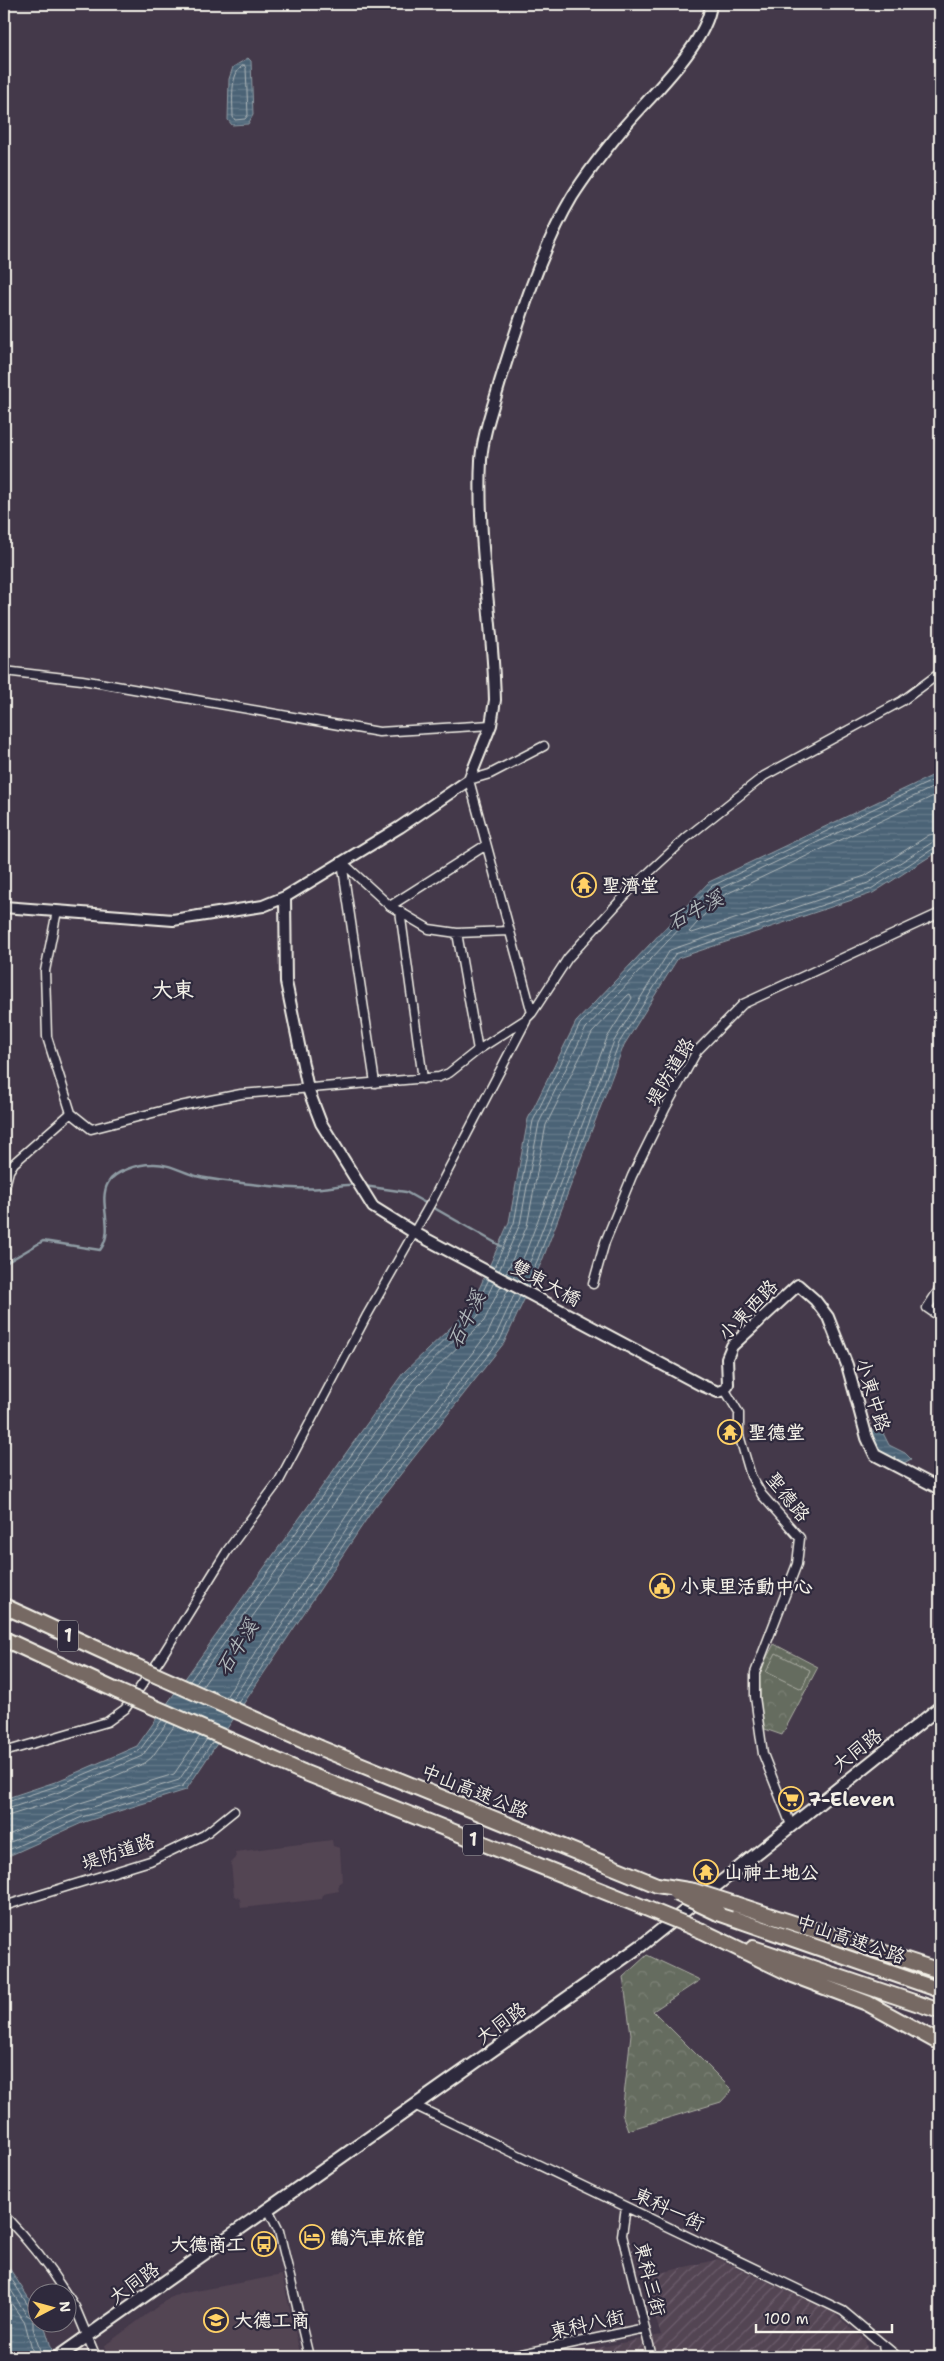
<svg xmlns="http://www.w3.org/2000/svg" width="944" height="2361" font-family="'Shantell Sans','LXGW WenKai TC',sans-serif">
<defs>
<pattern id="industrial-furrows" width="10" height="10" patternUnits="userSpaceOnUse" patternTransform="scale(1.25)"><rect width="10" height="10" fill="#534453"/><path d="M-1 1l2-2M0 10L10 0M9 11l2-2" fill="none" stroke="#6c5f6c"/></pattern>
<pattern id="park-crowns" width="20" height="18" patternUnits="userSpaceOnUse" patternTransform="scale(1.25)"><rect width="20" height="18" fill="#656c5f"/><path d="M2 6a3 3 0 1 1 6 0M12 15a3 3 0 1 1 6 0" fill="none" stroke="#7c8176"/></pattern>
<pattern id="water-rules" width="6" height="5" patternUnits="userSpaceOnUse" patternTransform="scale(1.25)"><rect width="6" height="5" fill="#4b6376"/><path d="M0 2.5h6" fill="none" stroke="#667a8a"/></pattern>
</defs>
<rect width="100%" height="100%" fill="#44394a"/>
<filter id="ink" filterUnits="userSpaceOnUse"><feTurbulence type="fractalNoise" baseFrequency=".02" numOctaves="2"/><feDisplacementMap in="SourceGraphic" scale="10" xChannelSelector="R" yChannelSelector="G"/><feConvolveMatrix kernelMatrix="1 2 1 2 8 2 1 2 1" color-interpolation-filters="sRGB"/></filter>
<g filter="url(#ink)">
<path fill="#534453" d="M332,1840l1,6 7,2 2,33 -4,3 1,7 -16,3 -1,5 -81,9 -1,-9 -6,-4 -3,-32 5,-5 -1,-6z
M282,2275l19,82h-192l-5,-11 69,-51z"/>
<path fill="url(#industrial-furrows)" d="M719,2259l115,54 31,27 4,17h-317l109,-22 -18,-58z"/>
<path fill="url(#park-crowns)" stroke="#acaea4" d="M774,1644l44,23 -36,68 -20,-7 -3,-56z
M647,1955l53,25 -47,31 79,79 -11,12 -93,28 -6,-16 9,-80 -8,-57z"/>
<path fill="#656c5f" stroke="#acaea4" d="M776,1653l34,17 -8,19 -36,-17z
M234,2353l16,4h-38z"/>
<path fill="url(#water-rules)" stroke="#8f9ca4" d="M248,58l3,3 2,54 -5,9 -16,1 -4,-5 1,-41 4,-12z
M940,772v78l-67,43 -195,65 -54,87 -82,216 -38,82 -130,165 -188,282 -102,32 -80,36v-59l51,-17 82,-36 266,-373 67,-64 39,-87 19,-103 48,-97 133,-140z
M881,1429l8,16 16,8 6,6 -7,4 -23,-11 -12,-20z
M4,2260l33,51 1,13h6l10,33h-50z"/>
<g fill="none" stroke-linecap="round" stroke-linejoin="round">
<path stroke="#b0b8ba" stroke-width="1" d="M244,65l2,3 2,47 -3,4 -10,1 -2,-3c0,-14 -4,-45 11,-52z
M940,793l-220,104 -31,35 3,1 173,-57 64,-41 11,-2
M494,1268l20,-45 19,-102 47,-97 132,-138 228,-109
M499,1271l21,-47 19,-101 47,-95 129,-137 225,-107
M506,1274l21,-48 19,-101 46,-92 36,-38 2,-1 2,4 -25,40 -82,216 -12,24
M520,1282l12,-25 82,-216 56,-91 198,-67 65,-41 7,-2
M526,1285l12,-26 81,-216 56,-89 196,-65 65,-42 4,-1
M190,1681l217,-304 66,-65 16,-33
M195,1684l217,-303 66,-65 16,-34
M202,1687l216,-301 66,-65 17,-35
M226,1697l133,-200 129,-164 20,-43
M232,1700l133,-199 130,-164 20,-44
M238,1703l132,-198 130,-165 20,-44
M4,1803l53,-17 82,-35 23,-31
M4,1810l55,-18 83,-36 26,-34
M4,1817l58,-18 83,-36 7,-6 23,-32
M4,1837l73,-33 97,-30 26,-38
M4,1845l76,-34 99,-31 28,-41
M4,1852l78,-35 101,-31 30,-45
M4,2267l27,43 7,3
M4,2279l22,35 7,5v9l9,29
M4,2293l21,30 9,34"/>
<path stroke="#8f9ca4" stroke-width="2.5" d="M364,1186l42,6 95,54
M4,1264l39,-23 57,9c16,-21 -3,-47 8,-67 6,-12 31,-19 44,-19 16,-1 30,8 44,12 15,4 31,5 46,7 26,3 54,7 80,5 12,-1 22,-4 34,-3"/>
<defs>
<path id="minor" d="M4,671l78,9 297,52 112,-7
M342,862l33,221
M342,862l48,44 39,23 28,4 52,-2
M390,906l96,-61
M57,911l-12,60 2,66 24,76 20,16 89,-23 61,-12 198,-17 10,-4 29,-23 48,-31 6,-6 -63,-233 21,-6 54,-28
M400,911l23,168
M457,933l21,117
M532,1013l36,-55 62,-68 56,-52 78,-62 138,-75 38,-28
M4,1191l5,-20 5,-8 57,-50
M593,1284l12,-42 27,-66 34,-69 31,-56 46,-47 197,-91
M940,1288l-13,20 13,9
M725,1390l14,23v22l12,41 11,19 38,43 -3,26 -42,109v24l8,57 28,71
M4,1752l103,-30 18,-13 35,-50 67,-108 52,-70 87,-164 66,-116 94,-180
M4,1906l146,-45 54,-26 30,-24
M416,2106l427,205 55,46
M626,2207l-4,28 30,122
M268,2209l11,22 30,126
M4,2215c23,24 44,50 62,79
M68,2296l7,11 21,50
M883,2345l2,12
M507,2357l138,-29"/>
<path id="tertiary" d="M285,897l1,85 22,107 13,34 52,84 40,25 288,153 17,7 7,-2 3,-6 -1,-26 5,-12 66,-61 17,15 13,17 19,48 20,73 8,17 65,34
M4,907l169,13 90,-14 22,-9 115,-70 69,-47 22,-55 4,-25c-2,-80 -18,-160 -14,-240 2,-27 12,-53 19,-78 18,-58 41,-133 72,-185 15,-24 34,-48 52,-70 26,-31 83,-83 87,-123"/>
<path id="secondary" d="M58,2357l584,-412 298,-238"/>
<path id="motorway" d="M4,1606l129,59
M4,1639l113,52
M320,1748l337,137
M303,1772l340,135
M735,1904l205,67
M718,1913l222,77
M702,1931l91,44 74,28 73,40
M753,1948l187,63"/>
</defs>
<use href="#minor" stroke="#f4f1e8" stroke-width="11"/>
<use href="#tertiary" stroke="#f4f1e8" stroke-width="14"/>
<use href="#secondary" stroke="#f4f1e8" stroke-width="15"/>
<use href="#motorway" stroke="#f4f1e8" stroke-width="18"/>
<use href="#minor" stroke="#2f2a3d" stroke-width="8"/>
<use href="#tertiary" stroke="#2f2a3d" stroke-width="10"/>
<use href="#secondary" stroke="#2f2a3d" stroke-width="11"/>
<use href="#motorway" stroke="#766964" stroke-width="14"/>
<defs>
<path id="motorway-bridge" d="M133,1665l187,83
M117,1691l186,81
M657,1885l37,6 41,13
M676,1893l42,20
M643,1907l59,24"/>
</defs>
<use href="#motorway-bridge" stroke="#f4f1e8" stroke-width="18" stroke-linecap="butt"/>
<use href="#motorway-bridge" stroke="#766964" stroke-width="14"/>
</g>
</g>
<defs>
<symbol id="temple-ring" viewBox="-11 -11 22 22"><circle r="9.5" fill="#2f2a3d" stroke="#ffd166" stroke-width="1.5"/><path d="M0-6L5-2H3V0L6.5 2.5H4V6H1.5V3h-3V6H-4V2.5H-6.5L-3 0V-2H-5Z" fill="#ffd166"/></symbol>
<symbol id="civic-ring" viewBox="-11 -11 22 22"><circle r="9.5" fill="#2f2a3d" stroke="#ffd166" stroke-width="1.5"/><path d="M-.6-6.5H3V-4.5H.6V-3L4-1V1h2V6H-6V1h2V-1L-.6-3ZM-1.2 2.5V6h2.4V2.5Z" fill="#ffd166"/></symbol>
<symbol id="supermarket-ring" viewBox="-11 -11 22 22"><circle r="9.5" fill="#2f2a3d" stroke="#ffd166" stroke-width="1.5"/><path d="M-6-5.5h2.5l.6 2H6L4.5 2H-2.5L-4.4-4H-6ZM-1.5 3.2a1.3 1.3 0 1 0 .1 0ZM3 3.2a1.3 1.3 0 1 0 .1 0Z" fill="#ffd166"/></symbol>
<symbol id="hotel-ring" viewBox="-11 -11 22 22"><circle r="9.5" fill="#2f2a3d" stroke="#ffd166" stroke-width="1.5"/><path d="M-6-4.5h1.5V1H6V5H4.5V3h-9V5H-6ZM-4 0a1.8 1.8 0 1 1 3.6 0ZM.5 0V-2.5h3Q6-2.5 6 0Z" fill="#ffd166"/></symbol>
<symbol id="bus-ring" viewBox="-11 -11 22 22"><circle r="9.5" fill="#2f2a3d" stroke="#ffd166" stroke-width="1.5"/><path d="M-5-6H5V4H4V6H2V4H-2V6H-4V4H-5ZM-3.5-4V0h7V-4ZM-3.5 1.2v1.5H-2V1.2ZM2 1.2v1.5H3.5V1.2Z" fill="#ffd166"/></symbol>
<symbol id="school-ring" viewBox="-11 -11 22 22"><circle r="9.5" fill="#2f2a3d" stroke="#ffd166" stroke-width="1.5"/><path d="M0-5L7-2L0 1L-7-2ZM-4 1L0 2.5L4 1V4Q0 6-4 4Z" fill="#ffd166"/></symbol>
</defs>
<g fill-rule="evenodd">
<use href="#temple-ring" x="570" y="871" width="28" height="28"/>
<use href="#temple-ring" x="716" y="1418" width="28" height="28"/>
<use href="#civic-ring" x="648" y="1572" width="28" height="28"/>
<use href="#supermarket-ring" x="777" y="1785" width="28" height="28"/>
<use href="#temple-ring" x="692" y="1858" width="28" height="28"/>
<use href="#hotel-ring" x="298" y="2223" width="28" height="28"/>
<use href="#bus-ring" x="250" y="2230" width="28" height="28"/>
<use href="#school-ring" x="202" y="2306" width="28" height="28"/>
</g>
<g text-anchor="middle" dominant-baseline="central" stroke-width="4.5" stroke-linejoin="round" paint-order="stroke">
<g fill="#2f2a3d" stroke="#b9b5b5" stroke-width="1">
<rect x="58" y="1620.5" width="20" height="31" rx="4"/>
<rect x="463" y="1824.5" width="20" height="31" rx="4"/>
</g>
<g font-size="18" font-weight="bold" fill="#f4f1e8">
<text x="68" y="1636">1</text>
<text x="473" y="1840">1</text>
</g>
<g font-size="19" font-weight="bold" fill="#f4f1e8" stroke="#2f2a3d" text-anchor="start">
<text x="602" y="885">聖濟堂</text>
<text x="748" y="1432">聖德堂</text>
<text x="680" y="1586">小東里活動中心</text>
<text x="808" y="1799">7-Eleven</text>
<text x="724" y="1872">山神土地公</text>
<text x="330" y="2237">鶴汽車旅館</text>
<text x="246" y="2244" text-anchor="end">大德商工</text>
<text x="234" y="2320">大德工商</text>
</g>
<g font-size="19" fill="#f4f1e8" stroke="#2f2a3d">
<text transform="translate(670 1072) rotate(-59)">堤防道路</text>
<text transform="translate(546 1283) rotate(28)">雙東大橋</text>
<text transform="translate(748 1310) rotate(-46)">小東西路</text>
<text transform="translate(873 1395) rotate(73)">小東中路</text>
<text transform="translate(788 1497) rotate(51)">聖德路</text>
<text transform="translate(857 1750) rotate(-38)">大同路</text>
<text transform="translate(475 1791) rotate(22)">中山高速公路</text>
<text transform="translate(118 1852) rotate(-19)">堤防道路</text>
<text transform="translate(851 1939) rotate(19)">中山高速公路</text>
<text transform="translate(501 2023) rotate(-36)">大同路</text>
<text transform="translate(669 2209) rotate(25)">東科一街</text>
<text transform="translate(650 2279) rotate(76)">東科三街</text>
<text transform="translate(134 2283) rotate(-36)">大同路</text>
<text transform="translate(587 2324) rotate(-12)">東科八街</text>
</g>
<g font-size="20" font-style="italic" fill="#b0b8ba" stroke="#2f2a3d">
<text transform="translate(695 910) rotate(-28)">石牛溪</text>
<text transform="translate(466 1319) rotate(-64)">石牛溪</text>
<text transform="translate(237 1647) rotate(-58)">石牛溪</text>
</g>
<g font-size="21" font-weight="bold" fill="#f4f1e8" stroke="#2f2a3d">
<text x="173" y="990">大東</text>
</g>
</g>
<rect width="944" height="2361" fill="none" stroke="#2f2a3d" stroke-width="20"/>
<rect x="10" y="10" width="924" height="2341" fill="none" stroke="#f4f1e8" stroke-width="2" filter="url(#ink)"/>
<g transform="translate(52 2308) rotate(84)"><circle r="24" fill="#2f2a3d" stroke="#7e7a81"/>
<path d="M0-4L9 19L0 12L-9 19Z" fill="#ffd166"/>
<text y="-8" font-size="14" font-weight="bold" text-anchor="middle" fill="#f4f1e8">N</text>
</g>
<path d="M756 2324v8h136v-8" fill="none" stroke="#f4f1e8" stroke-width="2.5"/>
<text x="764" y="2324" font-size="15" fill="#f4f1e8" stroke="#2f2a3d" stroke-width="4" paint-order="stroke">100 m</text>
</svg>
